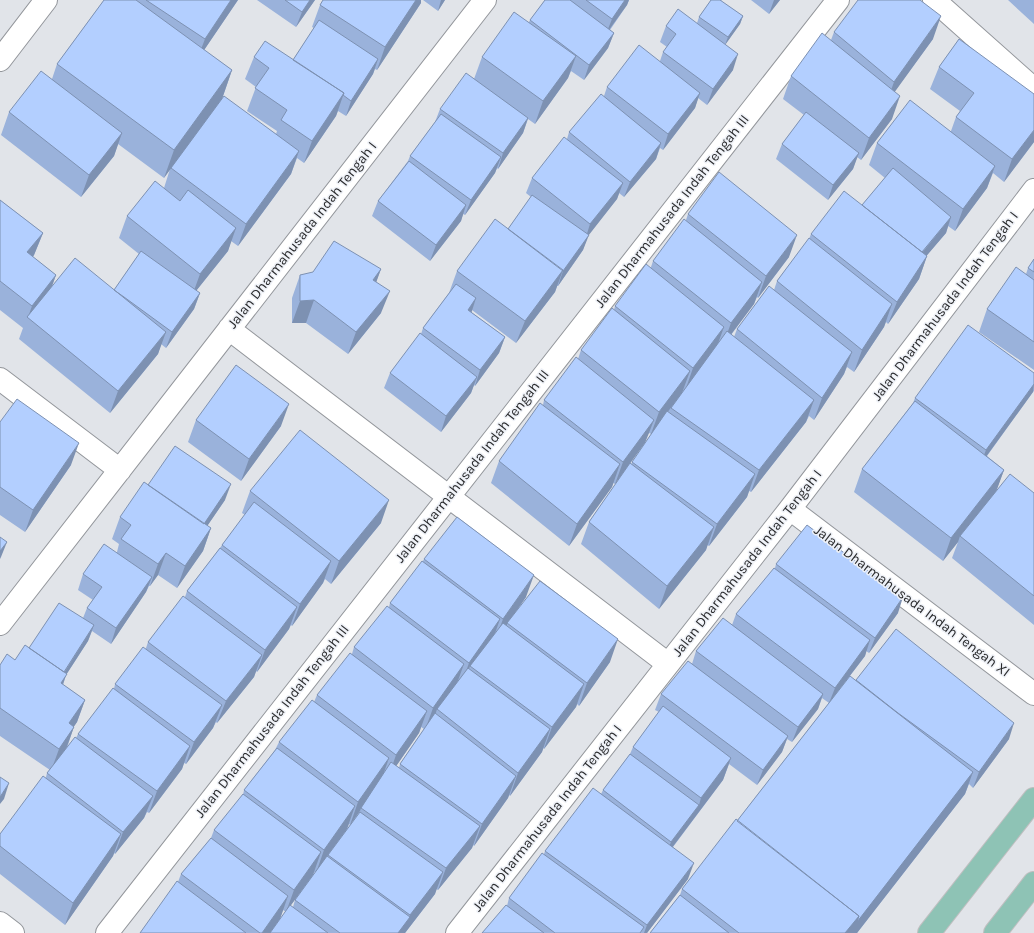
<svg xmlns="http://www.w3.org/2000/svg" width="1034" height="933" font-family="Karla,sans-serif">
<rect width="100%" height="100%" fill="#e1e4e9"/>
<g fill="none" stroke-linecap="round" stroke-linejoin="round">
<defs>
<path id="minor" d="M934,0l100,89
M0,60l46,-60
M229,329l439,335
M0,379l120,91
M790,509l244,185
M0,624l485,-624
M0,923l13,10
M107,933l731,-933
M457,933l333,-424 244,-319"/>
<path id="major" d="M929,933l105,-134
M995,933l39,-50"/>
</defs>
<use href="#minor" stroke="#93969b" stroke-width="24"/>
<use href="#major" stroke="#bfbfc0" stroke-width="24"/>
<use href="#minor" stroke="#fff" stroke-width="22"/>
<use href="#major" stroke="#8ec3b5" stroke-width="22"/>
</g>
<path fill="#9ab2db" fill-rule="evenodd" d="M104,0h134l-34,50 28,20 -10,29 54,35 1,-3 -30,-20 9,-24 -11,-8 9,-22 39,3 21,-32 -2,-1 8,-22 3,-5h98v3l-44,67 -2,-1 -2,5 -27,42 -8,-5 -2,5 -32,47 -7,-5 -6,16 -53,72 -7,-5 -3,10 -32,40 4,2 -6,16 -28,39 -5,-4 -3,10 -48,59 -91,-74 4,-11 -23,-18v-110l43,33 -9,22 -1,2 23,18 -4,11 62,4 25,-36 -20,-16 8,-22 37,-28 6,-19 -6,9 -46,-34 -4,12 -33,41 -80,-62 8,-23 43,-33 5,-15z
M257,0h58l-19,27z
M423,0h22l-7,11z
M545,0h84l-2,5 -17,25 4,3 -6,15 -24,32 -13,-9 -3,7 -33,46 -7,-5 -5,14 -25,36 -1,-1 -2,5 -30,42 -2,-1 -2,7 -31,40 -58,-45 6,-15 30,-40 2,-5 25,-34 5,-13 34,-30 8,-22 47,-35 1,-2z
M711,0h11l-1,1 22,15 -3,8 -15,21 8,25 -26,35 -9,-7 -3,10 -32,42 -3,-2 -4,11 -32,38 -5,-4 -2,6 -29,36 -5,15 -25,36h-1l-2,6 -39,51 -44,-33 -1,2 34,25 -6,16 -24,33 -1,-1 -3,8 -30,39 -57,-44 6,-15 31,-39 2,-6 26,-35 8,-22 51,-42 23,-32 -5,-4 6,-15 35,-39 2,-7 35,-36 3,-9 53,-26 3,-9 4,-5 -7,-5 6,-16 31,-3 2,-6z
M751,0h29l-11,14z
M1008,0h26v24z
M834,32l99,7 -39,53 -2,27 -31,41 -4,-3 -4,12 -25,31 -52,-41 6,-15 22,-29 -21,-16 8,-23 40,-36z
M959,39l75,103 -30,40 -11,-9 -6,15 -32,43 -7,-5 -2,7 -20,23h1l-8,23 -31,45 -2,-2 -2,5 -30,45 -7,-5 -3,7 -30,46 -5,-4 -3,6 -55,70 -2,-1 -2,6 -38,49 -2,-1 -1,5 -47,59 -78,-65 8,-22 40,-57 -14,19 -2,-1 -1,4 -43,59 -78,-63 8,-22 44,-56 1,-5 34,-41 3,-9 33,-40 1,-4 36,-39 2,-6 33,-41 2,-6 101,43 -31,41 -1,-1 -3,7 -23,31 3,2 3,-8 37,-39 3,-9 32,-42 2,-5 51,-29 23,-27 -16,-13 8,-22 74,-12 5,-14 4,-6 -30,-22 9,-22zM656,427l-24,35 -1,3 -1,-2 19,-30 2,1z
M1034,259v111l-55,-38 8,-23 39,-35 2,-6z
M381,269l-5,13 5,31 -33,41 -42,-31h-14v-25l8,-23z
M1034,373v18l-1,1 -46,64 17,14 -8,21 38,2v132l-82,-67 6,-16 -15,19 -89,-69 8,-23 51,-66 2,-5z
M196,420l85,6 -40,55 -53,-39z
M0,422l71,43 -46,67 -25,-17z
M148,485l77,15 -18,26 4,2 -8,23 -26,37 -19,-13 -8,11h-1l-3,6 -35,52 -19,-13 -4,10 -22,34 -3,10 22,15 -8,22 -3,4 -7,22 9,-10 2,-4 36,-45 1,-5 31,-36 2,-6 37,-45 2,-6 33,-43 2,-3 23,-30 -3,-2 8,-22 131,32 -50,61 -6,-5 -2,4 -31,43 -1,-1 -2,4 -32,43 -1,-1 -2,6 -37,46 -1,-1 -3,6 -27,36 -2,-1 -2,6 -33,44 -2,-1 -3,6 -29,36 -1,-1 -1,3 -48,69 -65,-51v-40l46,-57 1,-4 3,-3 -50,-34v-71l15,-5 14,-12 54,-30 4,-10 6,-8 -15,-10 5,-16 34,-22 2,-8 -7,-5 8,-22z
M424,559l102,38 -10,15 94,50 -31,44 -2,-2 -1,3 -32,42 -1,-1 -1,4 -32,44 -1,-1 -1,3 -34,48 -1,-1 -1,3 -34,42 -2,-1 -1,5 -30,39h-135l16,-21 -3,-2 -3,9 -10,14h-130l38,-51 3,-8 30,-36 3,-8 29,-35 1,-5 31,-40 4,-8 35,-40 3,-7 35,-41 2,-7 35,-40 1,-4 33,-42zM421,727l3,2 -24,35 -1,4 -3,-2 23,-33zM360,811l-1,1 -12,17 2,-5 1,1zM314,872h1l-20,28 -2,7 -3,-1 23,-31z
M776,564l122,49 -29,40 -3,-2 -1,5 -25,33 16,-9 153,59 -36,49 -4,-4 -4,10 -108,139h-207l30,-38 2,-6 55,-68 92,-118 -7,-5 -4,11 -26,33 -5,-3 -5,13 -25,33 -28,-21 -6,16 -50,67 15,32 -41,54h-165l25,-27 2,-8 35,-44 1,-3 56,-57 2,-4 27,-36 3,-7 26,-35 -4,-2 6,-16 31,-30 4,-13 36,-26 4,-11 39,-46z"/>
<path fill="#7d91b2" d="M231,0h7l-42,62 9,-23z
M310,0h5l-19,27 6,-15z
M416,0h5v3l-44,67 8,-23z
M441,0h4l-7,11z
M625,0h4l-2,5 -21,29 6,-15z
M774,0h6l-11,14z
M743,16l-3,8 -15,21 3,-8z
M941,16l-8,23 -47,65 8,-22z
M614,33l-6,15 -24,32 5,-15z
M738,54l-5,16 -26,35 6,-16z
M576,56l-8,22 -33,46 8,-23z
M378,59l-5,15 -27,42 5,-15z
M232,70l-10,29 -58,79 10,-28z
M344,93l-8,23 -32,47 8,-22z
M700,93l-5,15 -32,42 5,-16z
M900,96l-8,23 -31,41 8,-22z
M528,118l-5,15 -25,36 5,-16z
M1034,130v12l-30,40 8,-23z
M122,133l-8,23 -33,41 8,-22z
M661,143l-5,16 -32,38 6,-15z
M299,151l-8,23 -53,72 8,-22z
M859,153l-6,16 -25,31 5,-15z
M501,157l-6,16 -30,42 6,-15z
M995,166l-8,22 -32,43 8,-22z
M623,183l-6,16 -32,41 5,-16z
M466,205l-5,16 -31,40 6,-16z
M951,217l-5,16 -34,40 6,-15z
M236,228l-8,23 -36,45 8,-22z
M43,233l-9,22 -15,20 8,-23z
M589,235l-6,15 -25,36 5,-15z
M797,235l-8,22 -31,41 8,-22z
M927,256l-8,23 -31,45 9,-22z
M381,269l-8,22v-11z
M563,270l-8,22 -39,51 9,-22z
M56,275l-8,22 -20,20 4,-11z
M762,282l-8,22 -31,41 8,-22z
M390,291l-9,22 -33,41 8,-22z
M200,293l-6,16 -28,39 6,-16z
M476,298l-5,16 -3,-4z
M314,300l-8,23h-14l8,-22z
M892,304l-8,23 -30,45 8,-22z
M724,327l-8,22 -31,42 8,-23z
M166,332l-8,22 -48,59 8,-22z
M505,337l-6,16 -24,33 5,-16z
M852,352l-8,22 -30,46 8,-22z
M690,371l-8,22 -31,41 8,-22z
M477,377l-6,16 -30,39 5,-16z
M1034,384l-1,8 -53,73 6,-15z
M814,400l-8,22 -55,70 8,-22z
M289,404l-8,22 -40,55 8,-22z
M654,420l-9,23 -30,41 8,-22z
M79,443l-8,22 -46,67 8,-22z
M620,464l-8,23 -43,59 8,-22z
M1004,470l-8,22 -36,44 -2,6 -15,19 8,-23z
M755,474l-8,23 -38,49 8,-22z
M231,484l-6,16 -28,41 6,-16z
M389,500l-8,23 -50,61 8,-23z
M714,527l-8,23 -47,59 8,-23z
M211,528l-8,23 -26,37 8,-22z
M7,542l-6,15 -1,2v-8z
M166,553l-8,22 -8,11 8,-22z
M331,561l-8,22 -31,43 8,-22z
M534,575l-8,22 -18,26h-1v2l-12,16 8,-22z
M152,577l-6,15 -35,52 5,-16z
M903,597l-5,16 -29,40 6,-15z
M297,607l-8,22 -32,43 8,-22z
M500,619l-8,23 -22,24 -5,13 -4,7 8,-23z
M94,625l-6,16 -22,34 -7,21 -6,10 11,-33z
M618,639l-8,23 -31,44 8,-23z
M870,640l-5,16 -36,47 6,-15z
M262,655l-8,22 -37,46 9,-22z
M464,664l-8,22 -19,23 -2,7 -10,14 8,-22z
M584,684l-8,23 -32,42 8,-22z
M823,694l-5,15 -26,33 6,-15z
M85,700l-8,22 -16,24 8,-23z
M222,705l-9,23 -27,36 8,-22z
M427,711l-8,22 -31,45 8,-23z
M1014,723l-5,16 -36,49 6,-16z
M74,727l-8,22 -15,22 8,-22z
M550,729l-8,23 -32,44 8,-23z
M788,736l-6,16 -25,33 6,-15z
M190,746l-8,23 -33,44 8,-22z
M389,758l-8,23 -20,27 -1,3 -10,14 8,-23z
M731,758l-8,22 -58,77 6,-15 28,-37 2,-7z
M973,772l-8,22 -108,139h-12z
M516,776l-8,22 -34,48 8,-22z
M9,783l-5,16 -4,5v-7z
M153,796l-9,22 -29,36 8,-22z
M355,806l-8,23 -19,26 -1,2 -11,16 8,-23z
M480,826l-8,22 -34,42 8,-22z
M121,834l-8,22 -48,69 8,-22z
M321,852l-8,23 -27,37 8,-22z
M694,863l-6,16 -41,54h-3l3,-8z
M443,872l-8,22 -30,39h-7l11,-16 1,-2z
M288,896l-8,23 -10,14h-8z"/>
<path fill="#b3cfff" stroke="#7d91b2" d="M104,0h32l96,70 -58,80 -117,-86z
M146,0h85l-26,39z
M285,0h25l-8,12z
M323,0h93l-31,47 -65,-42z
M545,0h25l44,33 -25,32 -59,-45z
M586,0h39l-13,19z
M711,0h9l23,16 -15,21 -29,-20z
M858,0h62l21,16 -47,66 -60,-50z
M678,9l60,45 -25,35 -50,-37 13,-18 -10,-8z
M514,12l62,44 -33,45 -61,-44z
M319,20l59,39 -27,42 -8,-6 1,-2 -51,-33z
M822,33l78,63 -31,42 -78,-62z
M959,39l75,55v36l-22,29 -56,-42 18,-24 -35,-26z
M265,41l79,52 -32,48 -31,-21 6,-10 -32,-22 14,-20 -15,-11z
M639,45l61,48 -32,41 -61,-47z
M41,71l81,62 -33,42 -80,-63z
M466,73l62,45 -25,35 -63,-44z
M601,94l60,49 -31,39 -61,-50z
M224,96l75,55 -53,73 -75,-56z
M910,100l85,66 -32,43 -86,-66z
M806,112l53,41 -26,32 -51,-41z
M441,114l60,43 -30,43 -61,-44z
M564,137l59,46 -33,41 -58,-46z
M409,161l57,44 -30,40 -58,-44z
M893,168l58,49 -29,35 -60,-47z
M719,172l78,63 -31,41 -78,-62z
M155,181l25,20 8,-11 48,38 -36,46 -73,-58z
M844,191l83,65 -30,46 -86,-68z
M532,195l57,40 -26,36 -55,-42z
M0,200l43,33 -16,19 29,23 -24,31 -32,-25z
M495,219l68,51 -38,51 -68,-50z
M684,219l78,63 -31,41 -78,-62z
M809,238l83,66 -30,46 -85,-69z
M334,241l47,28 -8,11 17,11 -34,41 -42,-32 -14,1v-26l13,-3z
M141,251l59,42 -28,39 -48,-35 -10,-7z
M75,258l91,74 -48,59 -91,-74z
M1034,259v13l-6,-4z
M646,264l78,63 -31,41 -78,-62z
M1016,267l18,13v62l-47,-33z
M456,284l20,14 -8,12 37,27 -25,33 -57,-42z
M769,286l83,66 -30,46 -85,-69z
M612,308l78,63 -31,41 -78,-62z
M968,325l66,48v11l-48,66 -71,-52z
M727,331l87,69 -55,70 -88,-62z
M420,333l57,44 -31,39 -56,-43z
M576,357l78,63 -31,42 -79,-62z
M236,365l53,39 -40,55 -53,-39z
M17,399l62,44 -46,67 -33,-23v-65z
M915,401l89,69 -53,68 -89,-69z
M540,403l80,61 -43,60 -78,-63z
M667,411l88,63 -38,50 -85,-62z
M300,430l89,70 -50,61 -89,-70z
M175,446l56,38 -27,40 -56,-39z
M630,463l84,64 -47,59 -78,-64z
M1010,474l24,19v103l-74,-60z
M144,482l67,46 -26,38 -19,-13 -8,11 -37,-25 10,-14 -11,-8z
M254,502l77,59 -31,43 -78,-59z
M457,517l77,58 -31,44 -79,-60z
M807,525l96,72 -28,41 -99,-74z
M0,537l7,5 -7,9z
M104,544l48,33 -36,51 -29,-20 15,-21 -19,-13z
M220,548l77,59 -32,43 -78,-59z
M422,561l78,58 -31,44 -79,-60z
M774,568l96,72 -35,48 -99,-74z
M540,581l78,58 -31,44 -80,-60z
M183,596l79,59 -36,46 -78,-59z
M59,603l35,22 -30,47 -35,-24z
M387,606l77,58 -31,44 -79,-61z
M723,618l100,76 -25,33 -102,-76z
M503,623l81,61 -32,43 -82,-61z
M896,629l118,94 -35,49 -81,-59 -42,-33z
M25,645l42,29 -6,9 24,17 -16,23 5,4 -15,22 -59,-41v-43l7,-11 8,6z
M143,647l79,58 -28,37 -79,-58z
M350,653l77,58 -31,44 -79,-60z
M688,661l100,75 -25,34 -102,-76z
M468,668l82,61 -32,44 -81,-64z
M850,676l123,96 -116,150 2,-6 -122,-95z
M113,688l77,58 -33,45 -79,-57z
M312,700l77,58 -31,44 -79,-60z
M663,706l68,52 -30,40 -68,-51z
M435,713l81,63 -34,48 -82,-60z
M75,737l78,59 -30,36 -76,-59z
M277,748l78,58 -31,44 -80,-60z
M630,754l69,51 -28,37 -68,-52z
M391,762l89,64 -34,42 -85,-60z
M43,776l78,58 -48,69 -73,-57v-12z
M0,777l9,6 -9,14z
M593,788l101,75 -47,62 -102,-74z
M243,794l78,58 -27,38 -80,-60z
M360,812l83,60 -33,43 -82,-60z
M736,819l123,97 -14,17h-106l-57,-44z
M211,838l77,58 -26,37h-2l-79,-59z
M542,853l102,74 -4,6h-85l-46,-35z
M327,856l83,61 -12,16h-58l-45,-33z
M177,881l69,52h-106z
M680,895l49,38h-79z
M290,905l38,28h-58z
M506,905l38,28h-62z"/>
<g text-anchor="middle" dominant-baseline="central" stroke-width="3" stroke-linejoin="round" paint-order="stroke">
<g font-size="14" fill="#2a2b2d" stroke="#eef1f7">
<text transform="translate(672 211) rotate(-52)">Jalan Dharmahusada Indah Tengah III</text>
<text transform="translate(302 235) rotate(-52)">Jalan Dharmahusada Indah Tengah I</text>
<text transform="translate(945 306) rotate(-53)">Jalan Dharmahusada Indah Tengah I</text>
<text transform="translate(472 466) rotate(-52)">Jalan Dharmahusada Indah Tengah III</text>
<text transform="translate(747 563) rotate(-52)">Jalan Dharmahusada Indah Tengah I</text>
<text transform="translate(912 601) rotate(37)">Jalan Dharmahusada Indah Tengah XI</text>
<text transform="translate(272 721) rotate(-52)">Jalan Dharmahusada Indah Tengah III</text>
<text transform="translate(547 818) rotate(-52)">Jalan Dharmahusada Indah Tengah I</text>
</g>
</g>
</svg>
